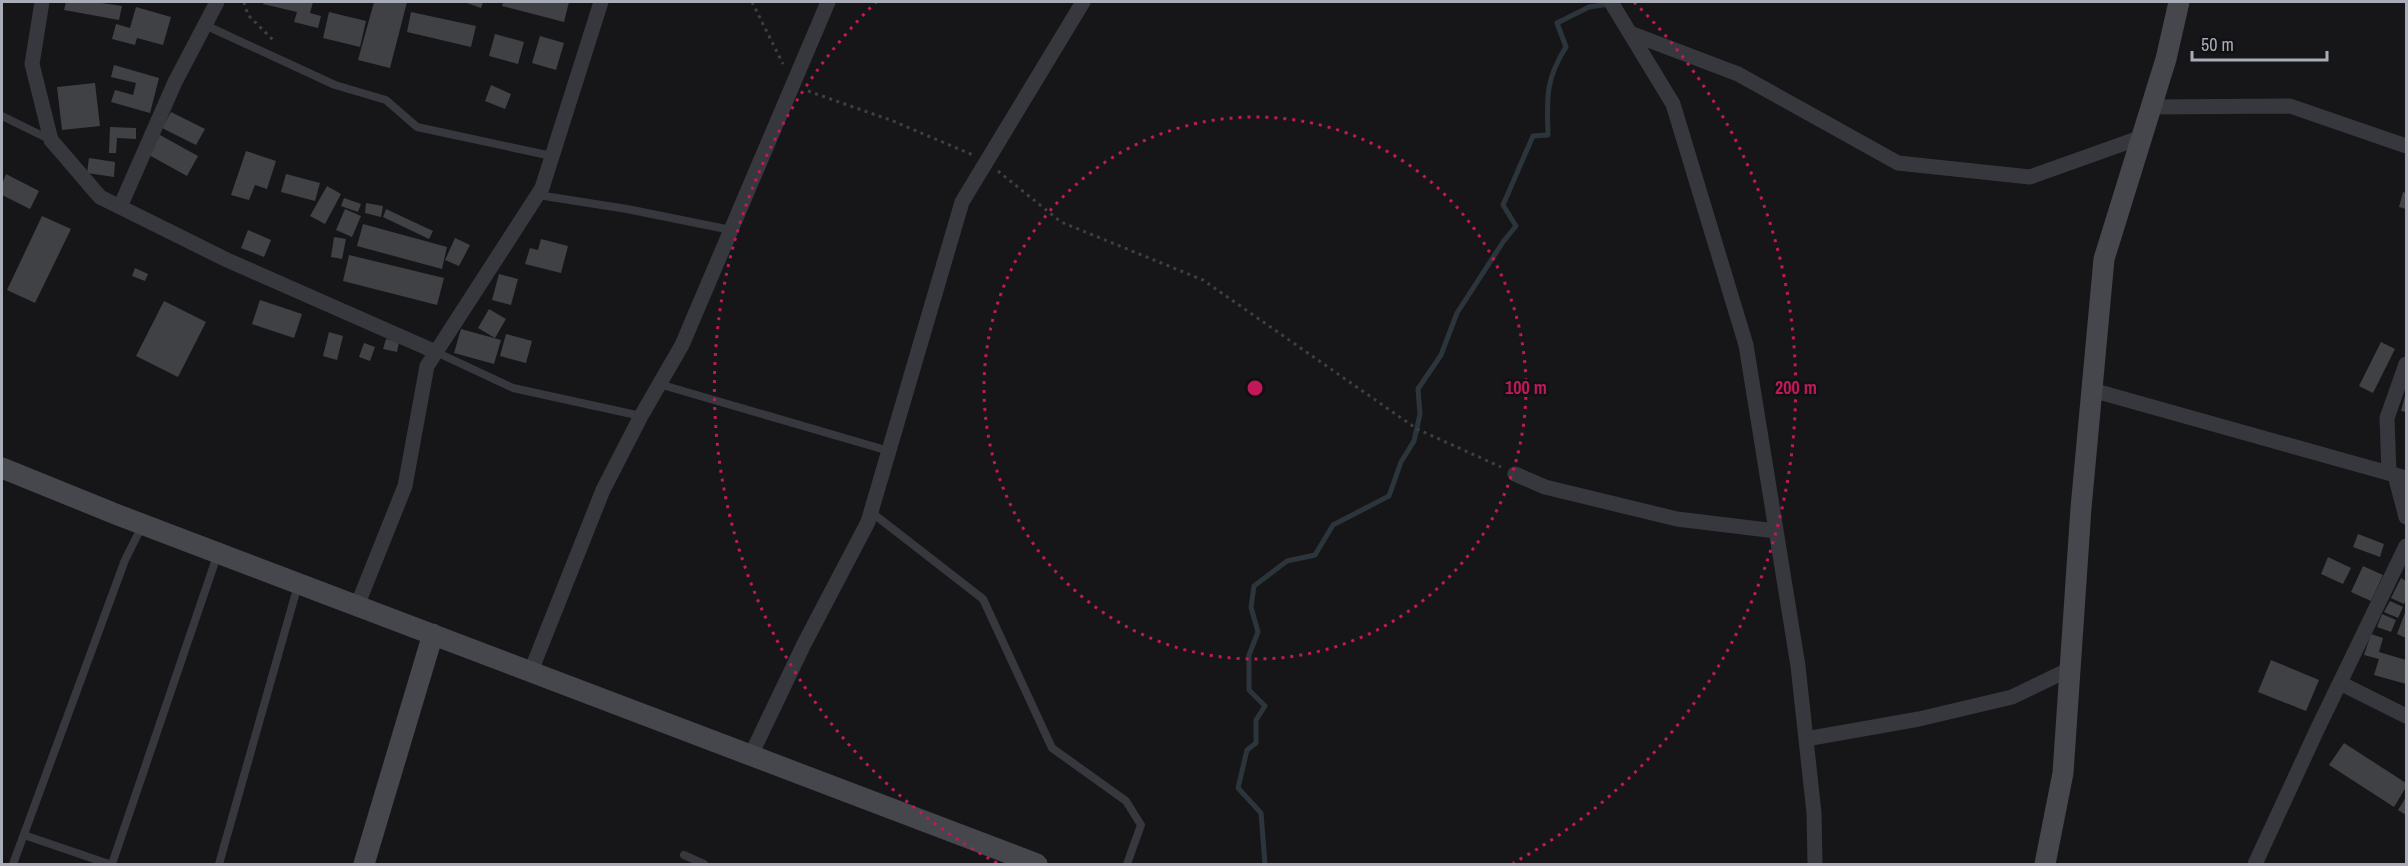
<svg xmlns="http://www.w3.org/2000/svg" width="2408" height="866" font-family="'Archivo Narrow',sans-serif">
<rect width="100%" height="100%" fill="#161618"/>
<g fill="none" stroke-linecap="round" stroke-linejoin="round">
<path stroke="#2c353c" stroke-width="5" d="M1265,864l-4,-51 -23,-25 9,-38 9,-7v-23l9,-14 -16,-16v-35l9,-23 -7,-25 3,-21 33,-25 28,-6 18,-30 56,-29 12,-34 13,-21 6,-27 -2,-25 23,-34 16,-42 46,-71 13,-16 -13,-21 30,-69 15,-1c-1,-37 -3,-55 18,-88l-9,-24 32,-16 20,-3"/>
</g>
<path fill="#404145" d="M66,2h29l27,4 -3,14 -55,-10z
M264,2h49l-3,11 11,3 -3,12 -24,-6 3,-10 -34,-8z
M374,2h33l-17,66 -32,-8z
M464,2h19l-2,6z
M503,2h66l-5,20 -62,-16z
M136,7l35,10 -8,28 -26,-7 -2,7 -23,-6 4,-15 14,4z
M329,12l37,9 -6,26 -37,-9z
M411,12l65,14 -5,21 -64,-15z
M495,34l29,8 -6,22 -29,-8z
M540,36l24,7 -8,27 -24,-7z
M114,65l45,13 -9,35 -39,-11 4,-12 18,5 3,-12 -25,-6z
M95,83l5,43 -38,4 -5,-43z
M491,85l20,9 -6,15 -20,-8z
M171,112l34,17 -9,16 -34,-17z
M110,127l26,1v11l-19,-1 -1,15h-7z
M160,135l38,21 -11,20 -38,-21z
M246,151l30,10 -9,28 -12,-4 -6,15 -18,-5z
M89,158l26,4 -1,15 -27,-4z
M6,174l33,17 -9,18 -28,-14v-11z
M286,174l34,9 -5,18 -34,-9z
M327,186l14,8 -16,30 -15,-8z
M2403,192l3,1v16l-7,-2z
M344,198l17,6 -3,8 -17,-6z
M366,203l17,3 -2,11 -16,-4z
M345,209l16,7 -9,21 -16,-7z
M386,209l47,22 -4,8 -46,-22z
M42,216l29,13 -36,74 -28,-13z
M363,224l84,23 -5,22 -85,-23z
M248,230l23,10 -7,17 -23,-9z
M334,237l12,2 -4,20 -11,-2z
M455,238l15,7 -11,21 -14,-6z
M541,239l27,7 -7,27 -36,-9 5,-16 8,2z
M349,255l95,23 -7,27 -94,-24z
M135,268l13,6 -3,7 -13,-5z
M499,274l19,5 -7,26 -19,-5z
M260,300l42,14 -8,24 -42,-14z
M164,301l42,21 -28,55 -42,-21z
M489,309l17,10 -11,19 -17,-10z
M461,329l40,11 -7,24 -40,-11z
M329,332l14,4 -6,24 -14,-4z
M506,334l26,7 -6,22 -26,-7z
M386,339l13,3 -2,10 -14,-3z
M2381,342l14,7 -22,44 -14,-7z
M364,343l11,4 -5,14 -11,-4z
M2406,392v20l-5,-1z
M2358,534l26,10 -4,13 -27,-10z
M2328,557l23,11 -8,16 -22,-10z
M2363,566l20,9 -12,26 -20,-9z
M2401,578l5,3v18l-2,5 -13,-6z
M2390,601l13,6 -5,11 -14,-6z
M2406,610v28l-9,-4z
M2382,614l14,6 -5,12 -14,-5z
M2371,634l12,4 -4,14 27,8v24l-32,-9 5,-16 -15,-4z
M2271,660l48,20 -13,31 -48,-19z
M2344,743l62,40v4l-12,20 -65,-42z
M2406,797v18l-8,-5z"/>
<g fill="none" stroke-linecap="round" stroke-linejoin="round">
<path stroke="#3d3f44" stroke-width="3" stroke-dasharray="3 4.5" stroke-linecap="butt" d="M244,2l4,13 27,27
M752,2l31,62
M808,91l85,30 80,34
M998,171l63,51 142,58 214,149 84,38"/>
<path stroke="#37383d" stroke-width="8" d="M205,25l130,60 51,15 31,27 135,29
M2,116l49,24
M538,195l89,14 104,21
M436,352l77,36 128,28
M659,384l230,67
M871,512l112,87 69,149 74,53 15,24 -14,39
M24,835l85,29
M684,855l20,9
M13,864l112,-304 17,-34
M112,864l106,-311
M219,864l79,-279"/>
<path stroke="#37383d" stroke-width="15" d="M42,2l-10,62 19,76 49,57 127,63 209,92
M1611,2l62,102 73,241 52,321 16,147 1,51
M1630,33l108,41 160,89 132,14 112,-40
M2151,107l139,-1 116,40
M120,207l55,-125 42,-80
M2092,390l314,88
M2389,473l-2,-55 19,-54
M1515,474l30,13 132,32 99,12
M2395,475l11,42
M357,606l48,-120 22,-120 115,-178 59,-186
M531,671l72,-181 38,-74 41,-71 146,-343
M2340,683l66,33
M1806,739l113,-20 93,-22 58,-28
M751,755l53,-111 64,-122 94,-320 121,-200
M2255,864l61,-132 90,-186"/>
<path stroke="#45474d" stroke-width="21" d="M2,468l116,47 919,349
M364,864l69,-230
M2045,864l18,-91 18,-265 23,-249 62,-200 13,-57"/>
</g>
<g fill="none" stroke="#c2185b" stroke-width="3" stroke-dasharray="3 6">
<circle cx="1255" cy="388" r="271"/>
<path d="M997 863A541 541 0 0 1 876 2M1634 2A541 541 0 0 1 1513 863"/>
</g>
<circle cx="1255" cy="388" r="9" fill="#c2185b" stroke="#111113" stroke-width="3"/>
<g font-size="18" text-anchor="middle" font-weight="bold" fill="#c2185b" stroke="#111113" stroke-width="5" stroke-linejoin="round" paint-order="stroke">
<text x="1526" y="394">100 m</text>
<text x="1796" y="394">200 m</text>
</g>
<rect width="2408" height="866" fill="none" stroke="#a8adb8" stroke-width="6"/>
<path d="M2192 51v9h135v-9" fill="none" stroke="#a8adb8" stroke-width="3"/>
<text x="2201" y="51" font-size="18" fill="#a8adb8" stroke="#111113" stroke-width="4.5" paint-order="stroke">50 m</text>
</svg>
